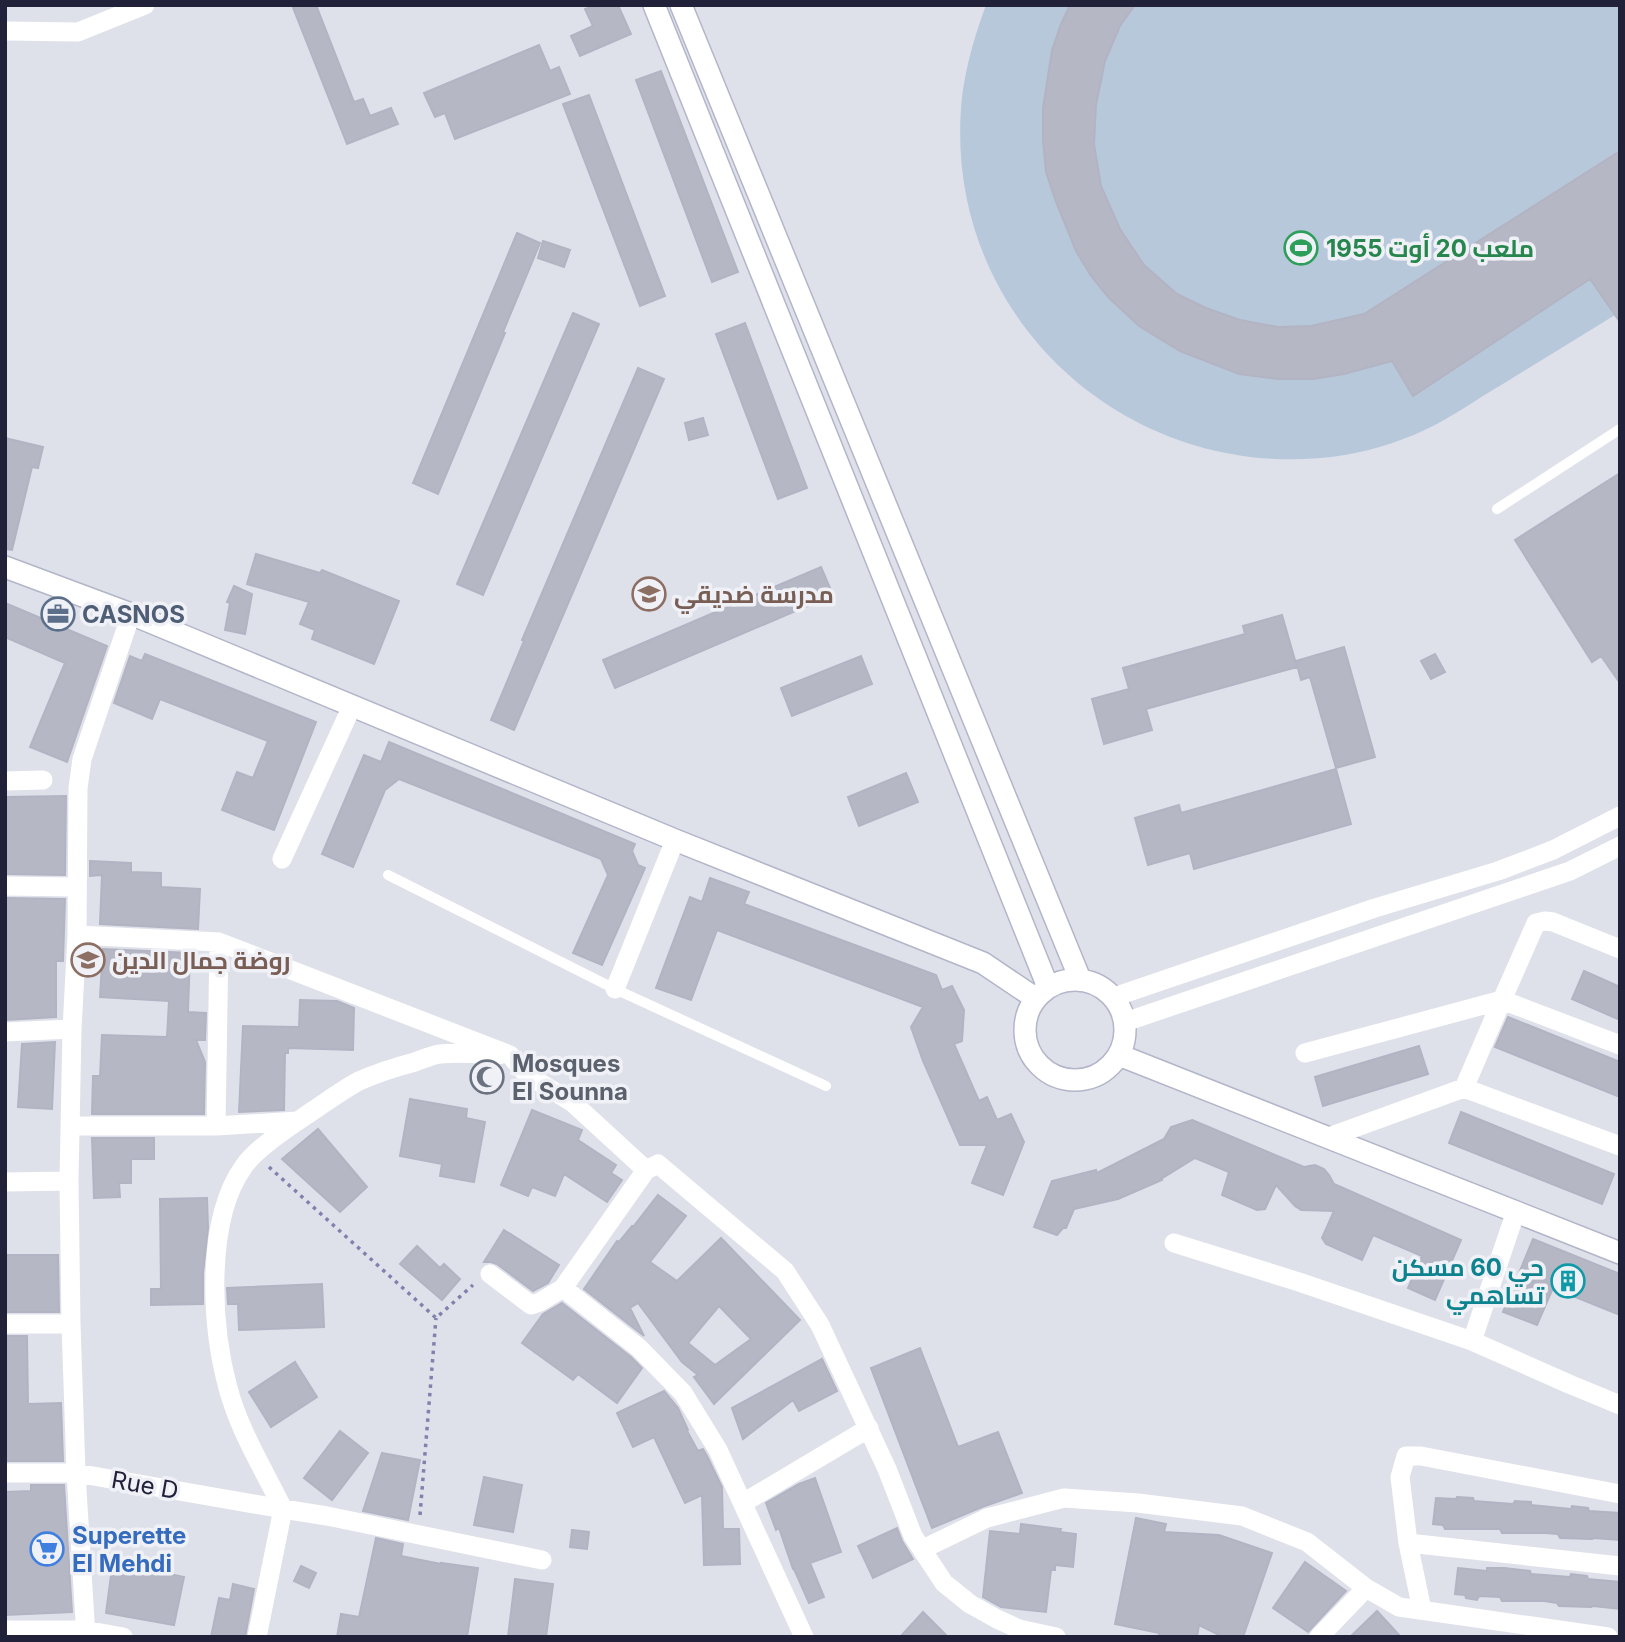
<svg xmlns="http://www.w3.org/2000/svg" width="1625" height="1642" font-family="Inter,Cairo,sans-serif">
<rect width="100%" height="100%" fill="#dfe1ea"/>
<path fill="#b8c8db" d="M986,5h634v307c-39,24 -78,48 -117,72 -23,13 -45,29 -68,41 -27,14 -60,25 -90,30 -215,34 -406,-139 -383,-358 4,-32 13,-62 24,-92z"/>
<path fill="#b5b7c4" stroke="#b2b4c3" stroke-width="2" fill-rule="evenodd" d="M292,5h24l38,97 9,-3 7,17 21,-8 7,16 -51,20z
M596,5h22l13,29 -51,22 -9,-20 22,-10 -8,-17z
M1070,5h65l-15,21 -15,35 -9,44 -2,39 7,42 19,43 24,36 33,29 29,14 34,12 38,7 33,-1 53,-12 256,-163v171l-30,-43 -177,117 -21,-35 -48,13 -31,5h-36l-38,-5 -59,-23 -41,-25 -30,-28 -18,-22 -15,-25 -20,-49 -10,-30 -3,-32v-32l9,-58 9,-26z
M539,45l11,26 9,-4 11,27 -115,45 -10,-26 -10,4 -11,-24z
M661,71l77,201 -26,10 -76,-202z
M589,95l76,201 -25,10 -77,-202z
M517,233l23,10 -37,89 2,1 -67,161 -25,-11z
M543,241l27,9 -6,17 -26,-9z
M573,313l26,11 -116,271 -26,-11z
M745,323l62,165 -29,11 -62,-165z
M638,368l26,11 -150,351 -23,-10 33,-79 -2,-1z
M703,418l5,17 -19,5 -4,-17z
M5,438l38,9 -5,21 -6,-1 -20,83 -7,-1z
M1620,473v210l-19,-27 -9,6 -77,-122z
M256,554l64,19 2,-3 77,31 -25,63 -62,-25 3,-9 -15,-6 9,-22 -62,-18z
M821,567l12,28 -218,93 -12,-28z
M234,586l18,8 -7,40 -20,-4 5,-27 -3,-1z
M5,603l102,43 -40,116 -37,-15 35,-84 -60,-26z
M1282,615l15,52 -151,42 6,21 -48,14 -12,-45 37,-10 -6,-21 122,-34 -2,-8z
M1344,647l31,110 -39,11 -26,-91 -9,3 -5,-19z
M145,654l171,68 -42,108 -52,-20 15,-38 16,6 15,-37 -108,-42 -8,20 -38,-16 16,-47 12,5z
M1435,654l10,18 -14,7 -10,-18z
M861,656l11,28 -80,32 -11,-28z
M389,742l246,102 -3,7 6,14 7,3 -43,97 -29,-12 35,-78 -7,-16 -202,-80 -14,11 -32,77 -31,-13 42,-99 17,7z
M1336,769l15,55 -157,45 -4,-16 -42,12 -13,-47 44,-13 2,8z
M906,773l12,29 -59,24 -11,-29z
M66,796l-1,79 -60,-1v-77z
M90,861l41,2v9l30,1v14l39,2 -2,40 -98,-5 2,-49 -12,1z
M710,878l39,14 -5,12 192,71 6,15 10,-4 12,24 -2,31 -8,3 25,57 8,-4 10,23 14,-6 13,28 -21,53 -31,-12 15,-38h-27l-37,-84 -12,-34 12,-20 -206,-77 -26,70 -35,-12 34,-91 12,5z
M5,898l60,1 -2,62h-7v56l-51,3z
M103,949l87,4 -2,59 18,1 -1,27h-9l9,22 -1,52h-112l1,-38h7l2,-41 65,2 2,-36 -69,-4z
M1584,971l36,16v33l-48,-21z
M300,1000l37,1 17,7 -1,42 -65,-2v5h-3l-1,57 -45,2 4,-86 56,1z
M1508,1017l112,45v35l-125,-50z
M55,1042l-3,67 -34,-2 4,-63z
M1419,1046l9,28 -105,32 -8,-29z
M410,1099l57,10 -1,9 19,4 -11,60 -34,-6 2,-12 -42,-8z
M532,1110l50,20 -4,10 38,25 -5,8 11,7 -15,22 -43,-28 -9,22 -23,-9 -4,9 -27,-11z
M1461,1112l153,62 -12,30 -153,-61z
M1192,1120l112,47 11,-2 9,4 5,6 5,9 127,56 -26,60 -27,-12 14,-32 -49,-21 -11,25 -36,-16 -4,-6 12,-27 -33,-1 -6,-4 -19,-21 -11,24 -8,1 -35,-15 7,-23 -34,-14 -34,21 1,1 -44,19 -44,10 -8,19h-3l-6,7 -23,-8 18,-46 44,-11 1,3 67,-34 7,-12z
M318,1129l49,58 -27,25 -58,-53z
M92,1138h62v21h-23v24h-12l1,14 -26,1z
M658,1195l28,21 -36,46 27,19 44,-43 79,82 -86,84 -20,-27 4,-2 -16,-13 -44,-59 -8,5 14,28 -60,-47 33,-48 2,1 13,-16 1,1zM719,1306l32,33 -36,26 -27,-22z
M207,1198l1,30 -5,45v31l-52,1v-16h10l-1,-90z
M504,1230l55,35 -11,18 -15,8 -36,-27 -6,-2h-7z
M1533,1239l87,35v41l-67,-27 -16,37 -34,-13z
M417,1246l23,22 4,-4 16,15 -18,21 -42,-36z
M5,1255h53l1,57h-54z
M322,1284l2,43 -85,3 -1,-26h-10l-1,-16z
M562,1303l69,54 11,11 -25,35 -39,-29 -5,6 -51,-37 21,-29z
M5,1336h22l1,68 33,-1 2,58h-58z
M920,1348l38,99 40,-15 24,61 -40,14 -50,21 -61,-160z
M822,1359l15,32 -38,20 -6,-11 -50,39 -11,-31z
M295,1362l22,35 -46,30 -22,-35z
M664,1391l14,17 10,22 -1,1 11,20 5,-2 4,7 15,31 1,42h16l1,35 -36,1 -2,-70 -17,8 -31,-66 -21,10 -16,-34z
M340,1431l28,22 -36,47 -28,-22z
M382,1453l38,7 -12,60 -45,-9z
M484,1477l38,8 -9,47 -39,-7z
M815,1478l26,74 -31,11 14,34 -15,6 -15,-34h-1l-14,-41 -3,2 -10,-27 33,-19z
M31,1485h33l8,127 -67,3v-123l26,-1z
M1457,1497l16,1 1,3 39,3 2,-3 16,1v3l40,4 1,-3 16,2 1,3 31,2v27l-26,-2 -2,1 -32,-1 -2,-4 -13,-1h-43l-2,-4h-55l-2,-4 -10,-1 3,-26 20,1z
M1136,1518l30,6 -2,8 55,3 53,18 -29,84h-20l-24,-12 -2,12h-38v-4l-44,-9z
M1021,1524l40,5 -1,3 16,2 -3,33 -18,-2v5h-4l-5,42 -45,-5 -18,-10 7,-66 30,3z
M897,1528l5,13 11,18 -40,19 -15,-32z
M572,1530l17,2 -2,17 -17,-2z
M376,1538l27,6 -2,12 40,8v-1l37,5 -11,69h-130l4,-23 18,3z
M113,1560l29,3 -1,5 43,9 -10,48 -68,-12z
M1305,1562l41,29 -38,41 -35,-24z
M301,1566l15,7 -7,15 -15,-7z
M1458,1568l29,3v-3h17l26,3 1,3 39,3 1,-3 16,2 1,3 32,3v27l-27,-3 -2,1 -32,-1 -2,-3 -13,-2h-42l-2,-4 -21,-1 -2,4 -11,-2 -1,-3 -10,-1z
M515,1579l38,5 -7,53h-38z
M233,1584l21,5 -9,48h-34l8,-39 11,2z
M1377,1611l24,26h-51z
M923,1612l25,25h-48z"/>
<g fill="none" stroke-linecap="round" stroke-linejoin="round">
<defs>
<path id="secondary" d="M654,5l394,982
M681,5l399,974
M5,567l126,47 544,226 308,123 52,35
M1025 1030a50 50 0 1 1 100 0a50 50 0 1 1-100 0Z
M1119,1055l501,198"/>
</defs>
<use href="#secondary" stroke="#b3b5c9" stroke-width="24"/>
<path stroke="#8082ad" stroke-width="3.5" stroke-dasharray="3.5 5" stroke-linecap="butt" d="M269,1167l167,151 37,-33
M420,1515l16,-197"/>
<path stroke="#fff" stroke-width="10" d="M1497,509l123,-80
M388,875l227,114 211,97"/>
<path stroke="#fff" stroke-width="19" d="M5,31l73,1 67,-27
M5,781l38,-1
M282,859l70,-153
M5,886l71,1
M77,935l142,7 291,113 16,19 47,29 73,67 12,-6 127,107 35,54 67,144 26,67 31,47 26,21 27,15 22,10 37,8
M1620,949l-67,-27 -8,-1 -9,2 -34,77 118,45
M615,989l60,-149
M1114,997l261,-89 123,-37 55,-21 67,-34
M1502,1000l-38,88 156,58
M1125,1022l445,-151 50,-25
M5,1032l67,-3
M1305,1053l197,-53
M499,1055c-19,-1 -41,-3 -59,-1 -8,1 -17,5 -25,8 -19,5 -38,11 -56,19 -15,8 -30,19 -45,29 -19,13 -57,37 -70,56 -39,54 -33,160 -16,222 11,42 36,82 55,121l44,7 215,44
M71,1126h145l82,-5
M216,1126l3,-184
M1329,1137l135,-49
M646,1170l-83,118 76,60 44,45 35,57 86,187
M5,1182l64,-1
M1174,1243l125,39 173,59 97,43 51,21
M490,1274l41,31 9,-3 23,-14
M5,1324h66
M1472,1341l44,-130
M5,1473h71l207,36 -26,128
M743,1503l126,-75
M1408,1543l212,23
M923,1549l64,-31 77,-20 74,5 104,13 65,26 59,46 -47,49
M1366,1588l33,19 209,30
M1422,1610l-14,-67 -8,-66 6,-21h15l199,38
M5,1630h80l38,7
M86,1637l-10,-164 -5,-149 -2,-143 3,-152 5,-94 1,-147 4,-29 49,-145"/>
<use href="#secondary" stroke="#fff" stroke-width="21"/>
</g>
<defs>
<symbol id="stadium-ring" viewBox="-11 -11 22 22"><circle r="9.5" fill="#eff1f7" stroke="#2e9e5b" stroke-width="1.5"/><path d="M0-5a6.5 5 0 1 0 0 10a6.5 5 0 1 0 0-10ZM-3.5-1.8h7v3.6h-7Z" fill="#2e9e5b"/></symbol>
<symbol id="school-ring" viewBox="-11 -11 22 22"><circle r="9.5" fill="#eff1f7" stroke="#8d6e63" stroke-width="1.5"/><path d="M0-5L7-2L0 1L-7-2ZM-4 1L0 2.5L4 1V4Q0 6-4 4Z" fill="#8d6e63"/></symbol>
<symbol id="office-ring" viewBox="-11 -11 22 22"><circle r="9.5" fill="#eff1f7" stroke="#5c6f8a" stroke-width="1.5"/><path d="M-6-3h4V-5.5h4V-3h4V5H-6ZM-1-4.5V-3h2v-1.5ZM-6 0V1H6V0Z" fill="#5c6f8a"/></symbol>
<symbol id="mosque-ring" viewBox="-11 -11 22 22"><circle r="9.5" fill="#eff1f7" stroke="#6b7280" stroke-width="1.5"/><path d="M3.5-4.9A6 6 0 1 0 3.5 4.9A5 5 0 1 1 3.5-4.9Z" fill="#6b7280"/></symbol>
<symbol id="building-ring" viewBox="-11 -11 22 22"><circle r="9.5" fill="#eff1f7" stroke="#0f9aa8" stroke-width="1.5"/><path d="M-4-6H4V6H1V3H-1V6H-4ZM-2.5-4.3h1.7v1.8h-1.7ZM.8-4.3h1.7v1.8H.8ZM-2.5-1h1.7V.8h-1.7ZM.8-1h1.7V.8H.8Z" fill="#0f9aa8"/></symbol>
<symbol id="supermarket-ring" viewBox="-11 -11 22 22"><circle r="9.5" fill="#eff1f7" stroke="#3f7fe0" stroke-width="1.5"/><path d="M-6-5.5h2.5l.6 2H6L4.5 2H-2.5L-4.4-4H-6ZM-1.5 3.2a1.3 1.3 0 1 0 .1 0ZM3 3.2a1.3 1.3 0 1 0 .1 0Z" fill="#3f7fe0"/></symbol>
</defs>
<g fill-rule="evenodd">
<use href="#stadium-ring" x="1282" y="229" width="38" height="38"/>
<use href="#school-ring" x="630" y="575" width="38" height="38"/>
<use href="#office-ring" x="39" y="595" width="38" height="38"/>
<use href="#school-ring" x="69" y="941" width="38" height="38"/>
<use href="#mosque-ring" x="468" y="1058" width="38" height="38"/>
<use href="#building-ring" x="1549" y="1262" width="38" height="38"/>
<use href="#supermarket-ring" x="28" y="1530" width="38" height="38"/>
</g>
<g text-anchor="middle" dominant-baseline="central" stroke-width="7" stroke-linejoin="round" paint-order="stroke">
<g font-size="24" font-weight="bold" fill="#27864d" stroke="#eff1f7" text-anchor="start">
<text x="1326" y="248">ملعب 20 أوت 1955</text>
</g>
<g font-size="24" font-weight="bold" fill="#785e54" stroke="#eff1f7" text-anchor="start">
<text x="674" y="594">مدرسة ضديقي</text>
<text x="112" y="960">روضة جمال الدين</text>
</g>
<g font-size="24" font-weight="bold" fill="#4e5e75" stroke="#eff1f7" text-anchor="start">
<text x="82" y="614">CASNOS</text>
</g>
<g font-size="24" font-weight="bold" fill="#5b616d" stroke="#eff1f7" text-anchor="start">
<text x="512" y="1063">Mosques<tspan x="512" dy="28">El Sounna</tspan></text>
</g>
<g font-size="24" font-weight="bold" fill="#0d838f" stroke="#eff1f7" text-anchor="end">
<text x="1544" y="1267">حي 60 مسكن<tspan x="1544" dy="28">تساهمي</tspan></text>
</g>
<g font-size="24" fill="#212139" stroke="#eff1f7">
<text transform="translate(145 1485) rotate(10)">Rue D</text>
</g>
<g font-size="24" font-weight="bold" fill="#366cbe" stroke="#eff1f7" text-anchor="start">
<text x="72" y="1535">Superette<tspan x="72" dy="28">El Mehdi</tspan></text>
</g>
</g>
<rect width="1625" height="1642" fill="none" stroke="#212139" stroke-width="14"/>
</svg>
